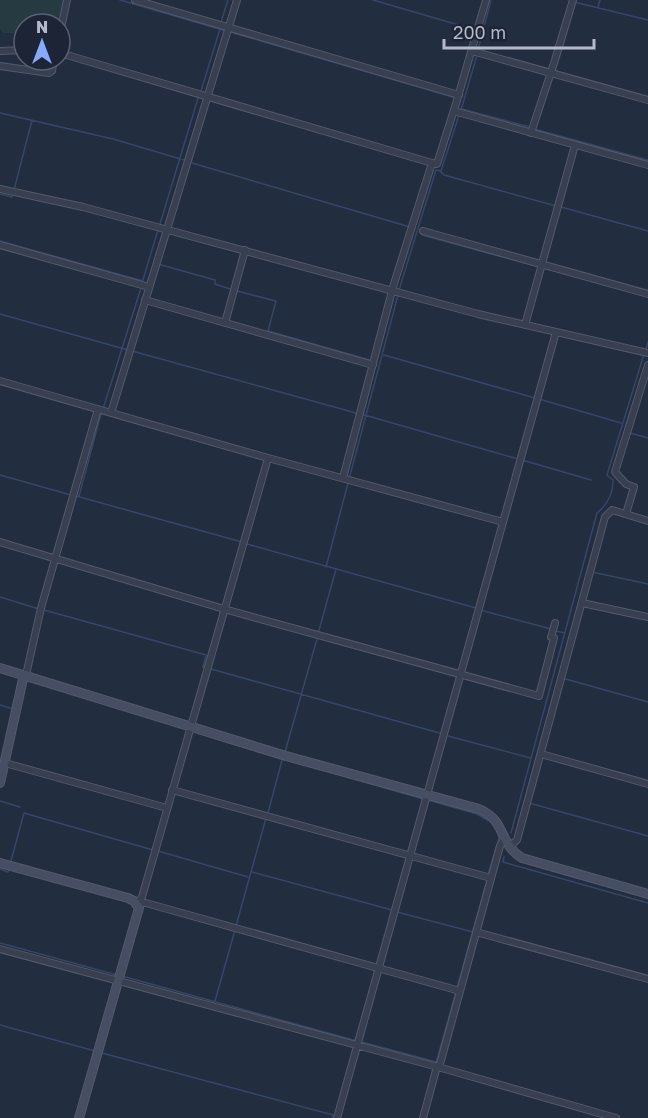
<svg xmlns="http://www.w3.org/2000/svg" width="648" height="1118" font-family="'Golos Text',sans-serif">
<rect width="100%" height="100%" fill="#232d40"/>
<path fill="#253b41" d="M0,0h63l-5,24h-34v9h-21l-3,-4z"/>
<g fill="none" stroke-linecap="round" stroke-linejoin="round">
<path stroke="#364667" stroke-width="1.5" d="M120,0l106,31
M373,0l103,30
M574,2l74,18
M598,7l2,-7
M221,22l7,-22
M230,32l226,66
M478,50l13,-50
M48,69l3,-9
M201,91l19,-62
M462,109l68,18
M461,110l16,-55
M0,113l113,26 71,21
M534,129l114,31
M192,163l218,64
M441,172l3,3 112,31
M14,190l18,-70
M0,194l12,3 1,-2
M561,207l87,24
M160,224l39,-129
M422,235l117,32
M0,241l143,40
M158,264l57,16v4l15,5
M544,268l82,23
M142,283l16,-53
M399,290l37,-120 5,1 18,-56
M237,291l39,10 -8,30 102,29
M0,314l128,36
M646,350l2,-8
M132,351l224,62
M384,355l151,43
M539,399l82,24
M103,409l38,-121
M361,414l157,45
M630,433l18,5
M522,460l69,20
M0,475l71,20
M349,479l49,-184
M76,496l166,46
M79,496l22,-82
M247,544l229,64
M326,567l22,-84
M592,572l56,12
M0,597l39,12
M44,610l162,45 -3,12 3,1
M480,610l71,19
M556,631l9,2
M318,634l18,-65
M211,669l232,65
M562,678l86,24
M17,686l2,-7
M0,705l13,4
M448,736l83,22
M226,742l197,57
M285,752l32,-113
M428,800l49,14 14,8
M0,801l20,6
M529,803l119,33
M268,813l14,-53
M511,833l86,-320c10,-8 16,-20 16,-33l-6,-5 37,-121
M158,851l90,26
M504,857l-1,5 145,41
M11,861l13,-48 129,37
M0,869l8,3 1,-3
M252,872l140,38
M488,875l11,-37 -2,-8
M397,912l76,20
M236,926l30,-108
M0,943l117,32
M122,976l235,65
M457,988l30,-108
M215,1001l20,-71
M0,1025l95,26
M362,1042l74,20
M102,1053l231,62
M436,1063l20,-71
M332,1118l1,-3 4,1"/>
<defs>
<path id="street" d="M135,0l324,95
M60,33l7,-33
M0,51l24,-1
M472,51l176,49
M60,53l372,110
M0,66l49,7 3,-2 2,-11
M454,111l194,54
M531,133l24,-73 18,-60
M0,189l83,18 395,107 170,39
M423,231l225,63
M0,245l149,42
M145,300l228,65
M225,323l20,-73
M525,325l50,-180
M0,381l268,77 235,64
M111,413l126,-413
M343,478l50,-191 39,-124 5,1 21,-67 28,-97
M626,514l8,-27 -8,-3 -11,-12 33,-107
M0,542l224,67 315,87 15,-58 -3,-1 4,-14
M582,603l66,14
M26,675l15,-67 57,-199
M541,754l107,30
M5,763l162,45
M172,790l319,88
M509,847l8,-7 88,-323 7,-7 36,11
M137,903l5,-6 126,-439
M137,903h9l314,88
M476,932l172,47
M0,949l438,118 178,51
M337,1118l219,-786
M423,1118l13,-48 4,-6 60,-218 4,-7"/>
<path id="secondary" d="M0,668l286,88 193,53c28,12 19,34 43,49l126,36
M0,783l23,-104 3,-4
M0,863l128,35 6,3 5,7 -60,210"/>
</defs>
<use href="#street" stroke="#535a6a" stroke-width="8"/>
<use href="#secondary" stroke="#535a6a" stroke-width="10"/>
<use href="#street" stroke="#383f50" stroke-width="6"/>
<use href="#secondary" stroke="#454e63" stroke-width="8"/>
</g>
<g transform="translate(42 42)"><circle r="28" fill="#1d2435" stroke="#596071" stroke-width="1.5"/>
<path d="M0-4.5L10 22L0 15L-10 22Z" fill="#87a9fc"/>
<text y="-9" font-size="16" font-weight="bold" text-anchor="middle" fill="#b4baca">N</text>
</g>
<path d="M444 39v9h150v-9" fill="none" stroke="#b4baca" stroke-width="3"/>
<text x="453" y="39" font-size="18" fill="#b4baca" stroke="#1d2435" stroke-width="4.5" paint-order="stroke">200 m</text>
</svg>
